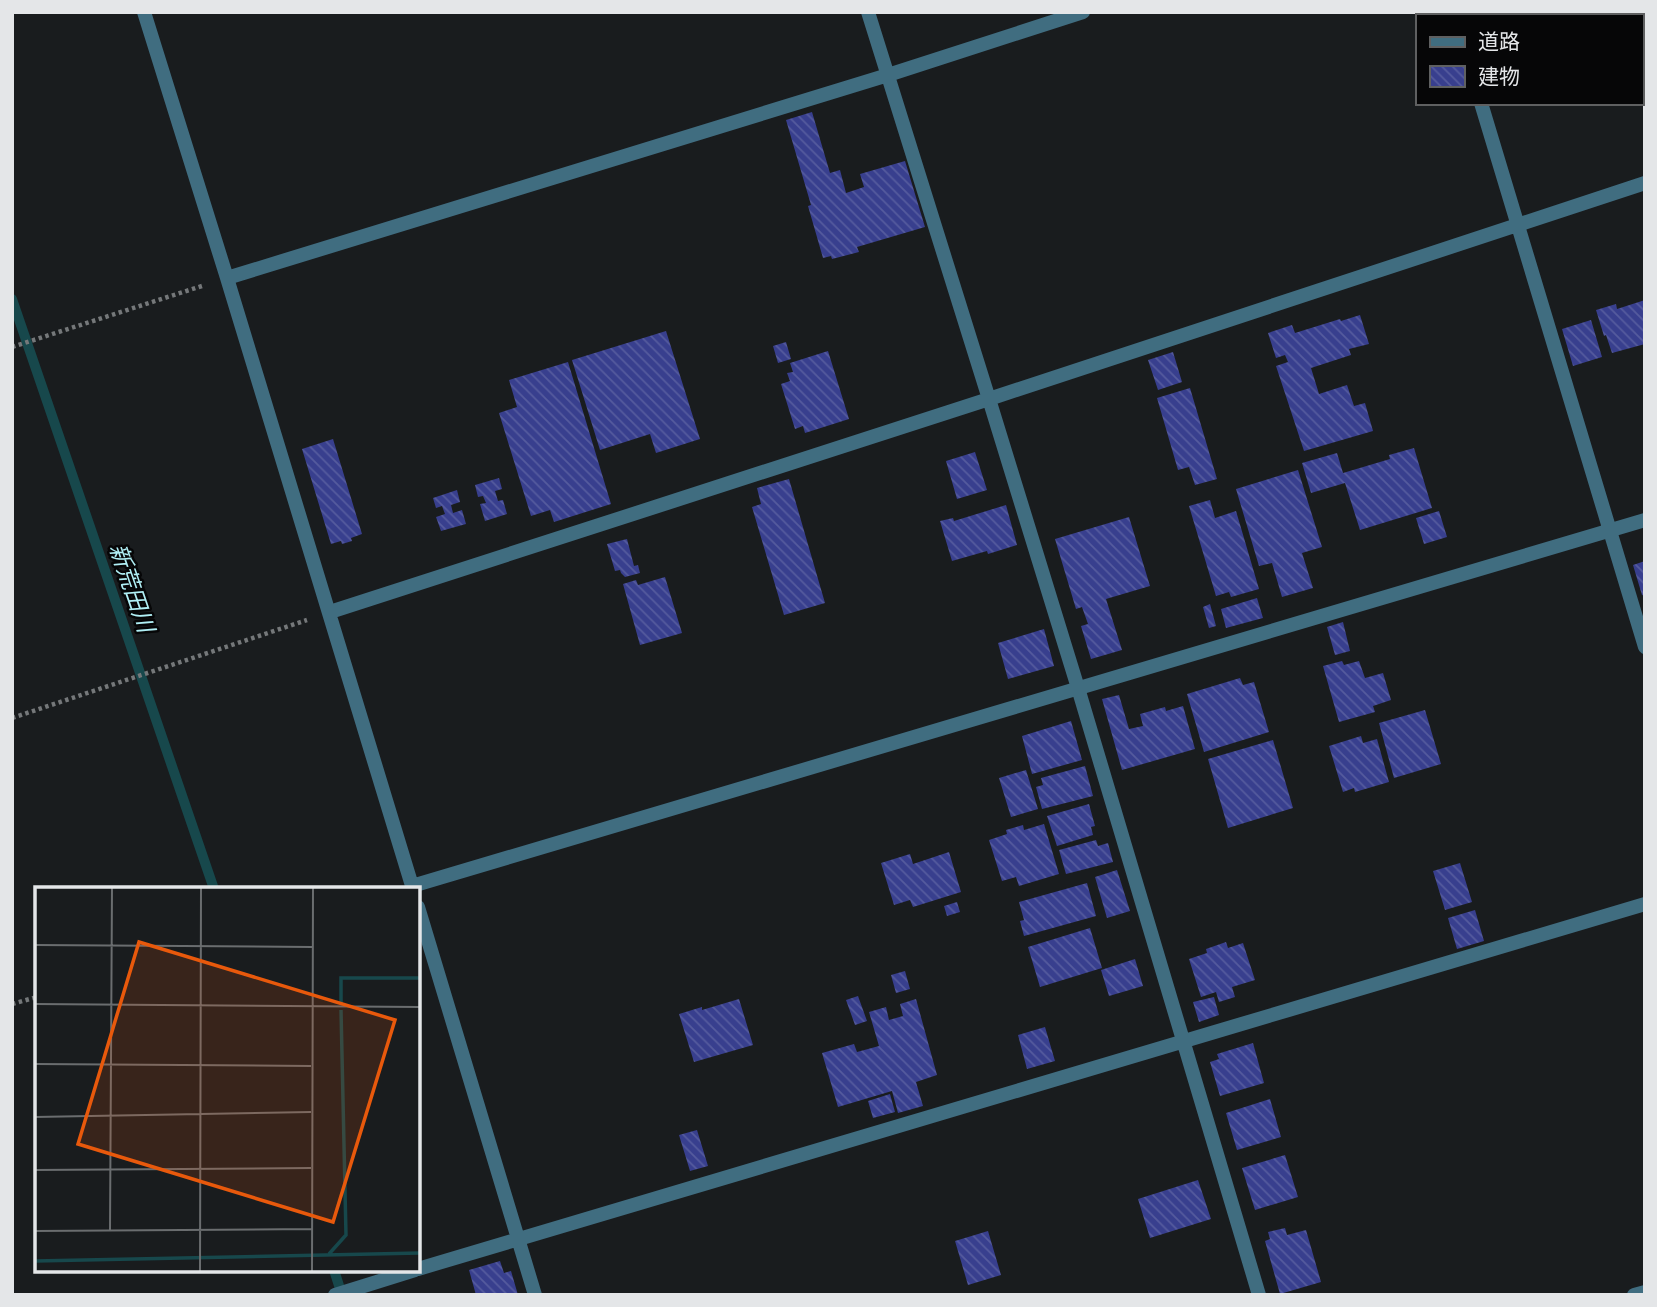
<svg xmlns="http://www.w3.org/2000/svg" width="1657" height="1307" font-family="'Crimson Pro','Noto Sans JP',serif">
<defs>
<pattern id="building-back-hatch" width="6" height="6" patternUnits="userSpaceOnUse" patternTransform="scale(1.75)"><rect width="6" height="6" fill="#383f8e"/><path d="M-1 5l2 2M0 0l6 6M5-1l2 2" fill="none" stroke="#555b9e"/></pattern>
</defs>
<rect width="100%" height="100%" fill="#191c1e"/>
<g fill="none" stroke-linecap="round" stroke-linejoin="round">
<path stroke="#17484c" stroke-width="10" d="M12,299l202,590
M334,1270l8,25"/>
</g>
<path fill="url(#building-back-hatch)" d="M812,112l18,61 10,-3 6,23 18,-6 -4,-13 45,-13 20,66 -68,20 2,5 -27,7 -1,-3 -8,2 -15,-52 3,-1 -25,-85z
M1645,300v44l-33,9 -6,-18 -2,1 -8,-26 20,-6 1,5z
M1360,315l9,29 -20,5 2,6 -40,13 8,26 28,-9 7,21 11,-3 8,28 -69,20 -28,-85 12,-4 -3,-7 -9,3 -8,-25 24,-8 3,8 45,-14 1,2z
M1591,320l11,37 -29,9 -11,-37z
M666,331l34,108 -44,14 -6,-19 -50,16 -28,-90z
M786,342l5,17 -13,4 -5,-17z
M828,351l21,68 -44,14 -2,-7 -8,3 -14,-45 9,-3 -3,-8 6,-1 -3,-9z
M1173,352l9,30 -24,8 -10,-30z
M568,362l43,142 -57,18 -4,-12 -19,6 -32,-103 18,-6 -8,-27z
M1190,388l27,91 -22,6 -6,-18 -11,3 -21,-72z
M333,439l29,95 -11,4 1,3 -10,3 -1,-3 -10,3 -29,-95z
M1414,448l18,60 -72,22 -15,-47 -34,10 -9,-30 35,-10 6,20 47,-14 -1,-4z
M975,452l12,38 -30,9 -11,-38z
M1298,470l24,77 -20,6 11,35 -31,9 -10,-34 -13,3 -23,-77z
M499,478l3,11 -7,2 3,10 5,-1 4,14 -22,7 -5,-17 6,-1 -3,-7 -5,1 -3,-12z
M789,479l36,124 -41,12 -32,-108 9,-3 -4,-16z
M457,490l3,12 -9,3 2,8 9,-3 4,14 -25,7 -5,-14 9,-3 -3,-8 -6,2 -3,-10z
M1210,500l5,18 21,-7 23,78 -28,8 -2,-5 -13,4 -27,-90z
M1006,505l11,40 -29,9 -1,-3 -35,10 -12,-40 13,-3 1,3z
M1439,511l8,26 -23,7 -8,-26z
M1129,517l21,69 -44,13 16,51 -31,9 -10,-33 7,-2 -6,-17 -6,2 -21,-70z
M627,539l7,27 4,-1 2,8 -15,4 -4,-4 -1,-3 -5,1 -8,-27z
M1645,561v35l-3,-1 -9,-30z
M665,577l17,56 -42,12 -17,-61 13,-4 2,5z
M1257,598l6,20 -37,10 -5,-19z
M1210,604l6,22 -7,2 -6,-21z
M1343,622l7,29 -15,4 -8,-28z
M1044,629l10,37 -46,13 -10,-36z
M1342,661l2,4 15,-4 6,17 18,-5 8,27 -18,6 2,6 -36,10 -16,-56z
M1240,678l3,7 11,-3 15,50 -65,20 -17,-58z
M1119,695l10,34 14,-3 -3,-12 25,-7 1,4 17,-5 12,43 -73,21 -20,-71z
M1425,710l16,54 -47,14 -15,-55z
M1071,721l11,39 -50,14 -10,-38z
M1361,736l2,7 14,-4 12,43 -34,10 -1,-4 -11,4 -14,-46z
M1273,740l20,68 -65,20 -20,-69z
M1085,766l8,30 -51,13 -6,-22 7,-2 -2,-7z
M1026,770l12,39 -27,8 -12,-39z
M1089,804l6,22 -4,1 2,8 -36,11 -10,-30z
M1044,824l15,50 -40,12 -3,-9 -14,4 -13,-41 18,-6 -1,-4 17,-5 1,5z
M1096,840l2,6 10,-3 5,19 -47,12 -7,-24z
M949,852l12,40 -48,15 -3,-7 -16,5 -13,-42 29,-9 3,10z
M1460,863l12,39 -27,8 -12,-39z
M1117,870l13,41 -23,7 -12,-41z
M1087,883l9,33 -72,20 -4,-15 4,-1 -5,-18z
M957,902l3,10 -13,4 -3,-10z
M1475,910l9,31 -27,8 -9,-31z
M1090,928l12,40 -62,19 -12,-40z
M1226,942l2,6 15,-5 12,37 -23,7 3,10 -16,5 -3,-10 -15,5 -12,-38 18,-6 -1,-4z
M1135,959l8,27 -34,10 -8,-26z
M905,971l5,18 -14,4 -5,-18z
M858,996l9,25 -12,4 -9,-25z
M1214,997l5,18 -20,7 -6,-20z
M739,999l14,46 -59,17 -15,-48 23,-7v3z
M916,999l21,76 -21,7 7,24 -25,7 -6,-22 -54,16 -16,-54 32,-9 3,8 22,-6 -10,-34 17,-5 3,13 14,-4 -3,-12z
M1045,1027l10,34 -28,8 -9,-34z
M1253,1043l11,40 -44,13 -10,-34 9,-3 -2,-5z
M890,1094l5,18 -22,6 -5,-17z
M1270,1099l11,38 -44,13 -11,-37z
M697,1130l11,36 -18,5 -11,-36z
M1285,1155l13,42 -43,13 -13,-42z
M1198,1180l13,39 -61,19 -12,-39z
M1285,1228l2,7 19,-5 15,52 -41,12 -15,-53 5,-2 -2,-7z
M988,1231l13,44 -33,10 -13,-44z
M500,1261l4,12 7,-2 7,24h-42l-7,-25z"/>
<g fill="none" stroke-linecap="round" stroke-linejoin="round">
<path stroke="#75787a" stroke-width="4.5" stroke-dasharray="3.5 3.5" stroke-linecap="butt" d="M12,347l193,-62
M12,718l295,-98
M12,1004l25,-7"/>
<path stroke="#406d80" stroke-width="14" d="M144,12l83,266 186,611
M868,12l121,387 89,289 181,607
M1453,12l1,4
M1481,103l164,544
M227,278l661,-203 195,-63
M330,612l659,-213 656,-216
M412,886l1233,-366
M418,907l117,388
M418,1269l1227,-365
M335,1295l80,-25
M1634,1295l11,-3"/>
</g>
<g text-anchor="middle" dominant-baseline="central" stroke-width="5" stroke-linejoin="round" paint-order="stroke">
<g font-size="23" font-style="italic" fill="#b1f0f6" stroke="#060607">
<text transform="translate(132 588) rotate(71)">新荒田川</text>
</g>
</g>
<g transform="translate(35 887)">
<rect width="385" height="385" fill="#191c1e"/>
<path fill="none" stroke="#17484c" stroke-width="3.5" d="M306,117v-26h79M294,367l17,-19 -5,-225M0,374l385,-8"/>
<path fill="none" stroke="#6a6d6f" stroke-width="2" d="M0,58l277,2M0,117l385,3M0,177l276,2M0,230l276,-5M0,283l276,-2M0,344l277,-2M75,344l2,-343M165,384l1,-383M277,384l1,-383"/>
<path fill="#e8590c" fill-opacity="0.15" stroke="#e8590c" stroke-width="3.5" d="M104,55l256,78 -62,202 -255,-78z"/>
<rect width="385" height="385" fill="none" stroke="#e4e6e8" stroke-width="3.5"/>
</g>
<rect width="1657" height="1307" fill="none" stroke="#e4e6e8" stroke-width="28"/>
<rect x="1416" y="14" width="228" height="91" fill="#060607" stroke="#5f6061" stroke-width="2"/>
<rect x="1430" y="37" width="35" height="10" fill="#406d80" stroke="#5f6061" stroke-width="2"/>
<text x="1478" y="49" font-size="21" fill="#e4e6e8">道路</text>
<rect x="1430" y="66" width="35" height="21" fill="url(#building-back-hatch)" stroke="#5f6061" stroke-width="2"/>
<text x="1478" y="84" font-size="21" fill="#e4e6e8">建物</text>
</svg>
